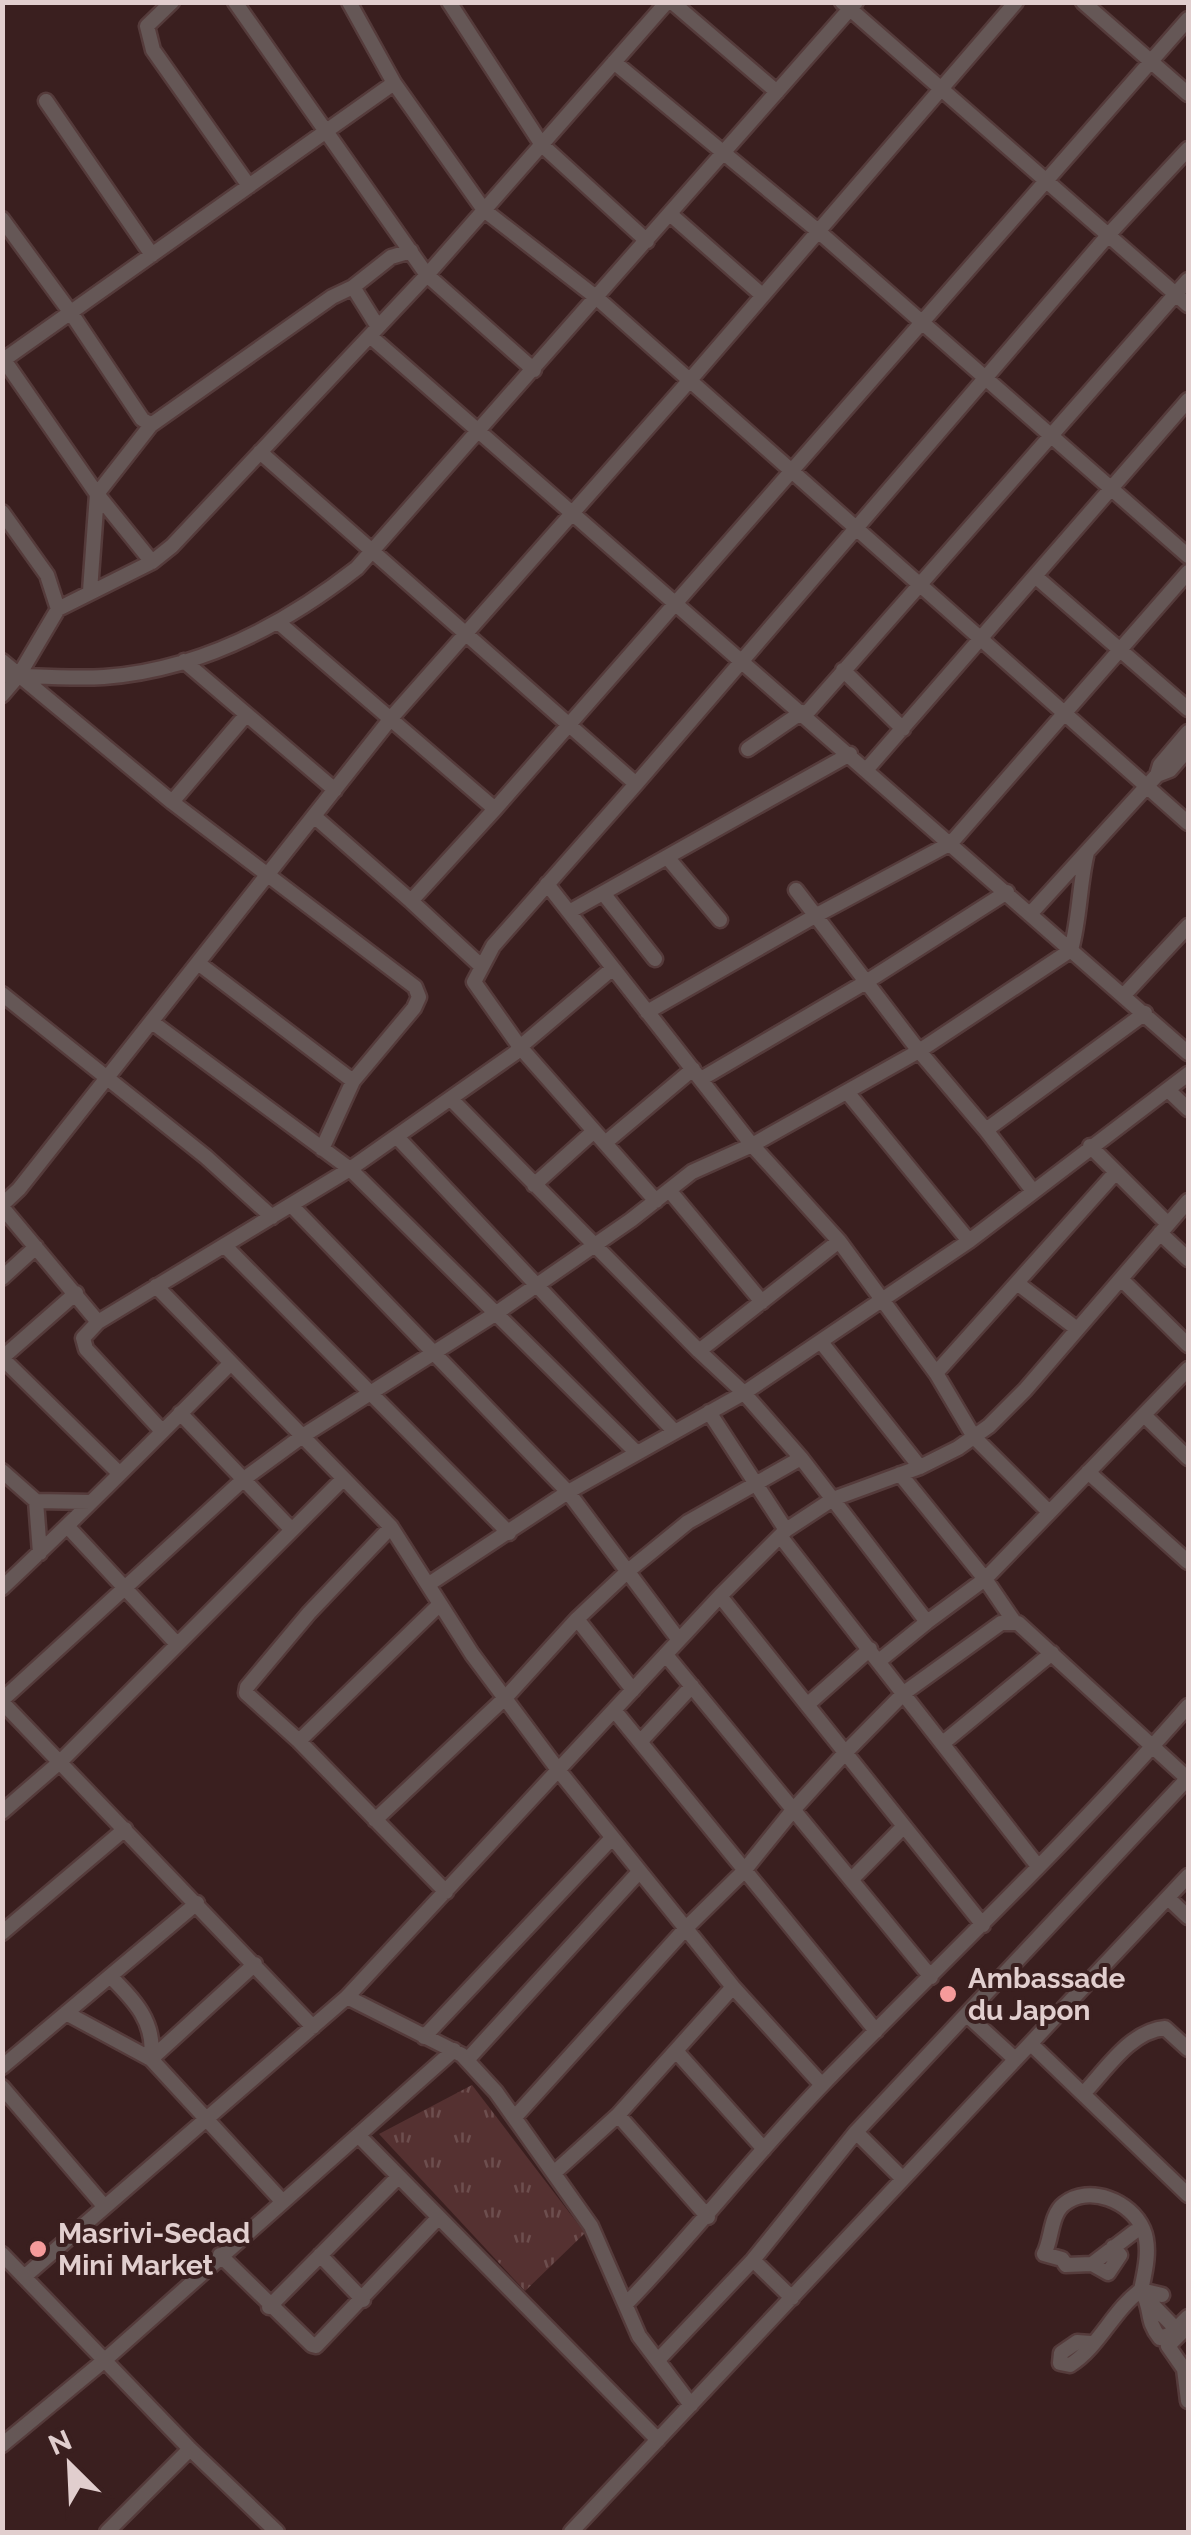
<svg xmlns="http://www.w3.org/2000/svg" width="1191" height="2535" font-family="Raleway,sans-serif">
<defs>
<pattern id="grass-tufts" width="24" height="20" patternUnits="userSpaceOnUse" patternTransform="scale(2.5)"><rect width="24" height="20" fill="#553131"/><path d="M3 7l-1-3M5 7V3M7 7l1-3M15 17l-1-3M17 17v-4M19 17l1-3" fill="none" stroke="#6d4e4e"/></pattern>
</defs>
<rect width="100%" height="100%" fill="#3a1f1f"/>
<path fill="url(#grass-tufts)" d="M472,2085l113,148 -60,58 -146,-157z"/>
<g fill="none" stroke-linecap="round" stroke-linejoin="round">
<defs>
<path id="minor" d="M172,2l-25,24 6,24 96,136
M235,2l192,273 107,95
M349,2l45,81 90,127 113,88 591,525
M449,2l93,143 105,96
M672,2l105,90
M842,2l346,303
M1083,2l105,92
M614,62l204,169 370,325
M46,101l106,154
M670,214l92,81
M2,219l69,94 71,106 9,6 181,-128 21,-10 25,40
M353,287l38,-30 20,-6
M370,336l818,717
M2,357l95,137 55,68
M2,361l392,-278
M260,452l376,332
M2,512l45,63 11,34
M1035,576l153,133
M90,591l7,-97 54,-69
M278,622l217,187
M2,661l170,141 243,185 4,10 -5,11 -61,73 -31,68
M184,661l151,129
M843,670l60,59
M2,675c34,1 68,4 102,2 95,-7 179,-51 253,-109l499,-566
M2,695l17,-20 39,-66 94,-47 20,-16 255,-271 240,-273
M805,715l383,-435
M748,749l54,-37
M867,769l321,-369
M1157,775l13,-5 18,-21
M172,802l74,-87
M314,816l97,85 84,-92 693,-790
M667,857l53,63
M547,884l205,261 87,96 97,132 38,64 75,75
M796,890l123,161 67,79 159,-117
M603,893l52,66
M411,901l69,64
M569,912l281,-158
M1031,913l126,-138 3,-10 28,-33
M198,963l155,118
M613,968l-93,79 136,154
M2,994l204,163 66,60
M1124,995l64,-69
M647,1012l168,-96 136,-73 237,-271
M152,1022l198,147 286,283
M701,1079l165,-97 141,-90
M1168,1090l20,19
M847,1092l122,149
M451,1099l248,252 45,42 225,-152 219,-167
M986,1130l47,61
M398,1138l276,293
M605,1143l88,-74
M1090,1146l78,78
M534,1185l60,-54
M669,1190l93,112
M2,1205l17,-16 373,-472 298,-337 326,-378
M291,1205l277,287 111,148
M2,1207l96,115
M1160,1233l28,26
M225,1246l284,287
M2,1278l34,-31
M1121,1279l67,66
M1017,1283l60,46
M156,1286l235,241 81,127 87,117 174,216 89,98
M821,1342l99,125
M699,1351l140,-110
M2,1358l117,115
M2,1358l74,-65
M936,1373l180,-201
M709,1412l77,118
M180,1413l112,117
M1144,1415l44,43
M162,1431l-76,-82 -3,-11 15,-16 252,-153 165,-116 5,-6 -46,-65 19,-36 143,-162 474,-551 78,-84
M2,1471l34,30 4,52
M1088,1472l100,90
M900,1474l85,105 28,41
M36,1501l54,1
M68,1527l108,116
M391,1527l-82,86 -62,74 -1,6 53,48 147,151
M780,1536l257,329
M429,1584l139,-92 176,-99 57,65 126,164 -48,39
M2,1588c78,-73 153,-149 229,-225
M720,1596l263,329
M577,1619l56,71
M927,1622l58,-43 203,-210
M666,1655l265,322
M2,1700l242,-221 57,-42 194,-123 136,-94 61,-48 60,-27 167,-94 152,-101c9,-33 8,-65 16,-98
M2,1702l311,325
M807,1705l63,-56
M614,1710l262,321
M299,1741l140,-136
M640,1742l52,-56
M943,1743l109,-90
M2,1812l59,-51 282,-282
M375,1820l131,-123 71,-78 51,-48 60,-49 113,-64
M851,1880l53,-54
M1168,1898l20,19
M2,1933l123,-104
M110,1976c24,24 46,46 41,83
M347,1997l115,58 34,37 95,134 48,110 52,69
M66,2013l85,46 131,142
M967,2015l48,44
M424,2037l188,-199
M1031,2044l157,151
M676,2051l88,98
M151,2059l104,-95
M467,2060l172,-188
M2,2067l195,-164
M2,2087l102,119
M1083,2094c23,-24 47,-63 82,-66l23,21
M618,2115l90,102
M515,2117l171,-189 57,-56 50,-62 52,-57 59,-60 97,-70h17l170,156
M856,2132l47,47
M358,2135l300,305
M555,2172l63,-57 115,-128
M1134,2232l-42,32 -26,1 -4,-6 -18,-5c8,-14 6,-39 20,-50 25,-20 67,-3 79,25 8,18 2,43 -2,61 12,19 4,30 19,48l11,-4 17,-17
M2,2254l188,195 87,83
M220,2255l92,90 4,1 122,-128
M320,2255l43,45
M753,2260l39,38
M1092,2264l16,9 12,-18 -7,-8
M24,2277l323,-280 373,-401 66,-66 47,-31 87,-32 38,-19 31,-22 36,-36 163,-189
M1147,2299l29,30
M626,2304c69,-71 129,-150 198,-221 122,-125 249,-245 364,-377
M269,2307l129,-130
M1181,2333l-13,13 16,23 4,32
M1091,2343l-14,-1 -16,11 -1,10 10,2c29,-18 43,-55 71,-75l21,5
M658,2360l95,-100 103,-128 332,-354
M2,2445l104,-86 348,-309
M107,2532l83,-83
M571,2532l617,-656"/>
</defs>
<use href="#minor" stroke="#553b3b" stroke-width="19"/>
<use href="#minor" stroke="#655756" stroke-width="14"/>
</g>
<g fill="#f59b9b" stroke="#3a1f1f" stroke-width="4">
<circle cx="948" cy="1994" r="10"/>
<circle cx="38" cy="2249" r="10"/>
</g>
<g text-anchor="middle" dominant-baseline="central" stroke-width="8" stroke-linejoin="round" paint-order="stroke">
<g font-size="28" font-weight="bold" fill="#e1cece" stroke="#3a1f1f" text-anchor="start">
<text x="968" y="1978">Ambassade<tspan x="968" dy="32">du Japon</tspan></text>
<text x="58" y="2233">Masrivi-Sedad<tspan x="58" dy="32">Mini Market</tspan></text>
</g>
</g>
<rect width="1191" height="2535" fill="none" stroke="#e1cece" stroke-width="10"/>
<g transform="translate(70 2465) rotate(336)" stroke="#3a1f1f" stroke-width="8" paint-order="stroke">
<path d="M0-8L18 38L0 25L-18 38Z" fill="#e1cece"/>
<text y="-15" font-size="28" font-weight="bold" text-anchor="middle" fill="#e1cece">N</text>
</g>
</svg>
